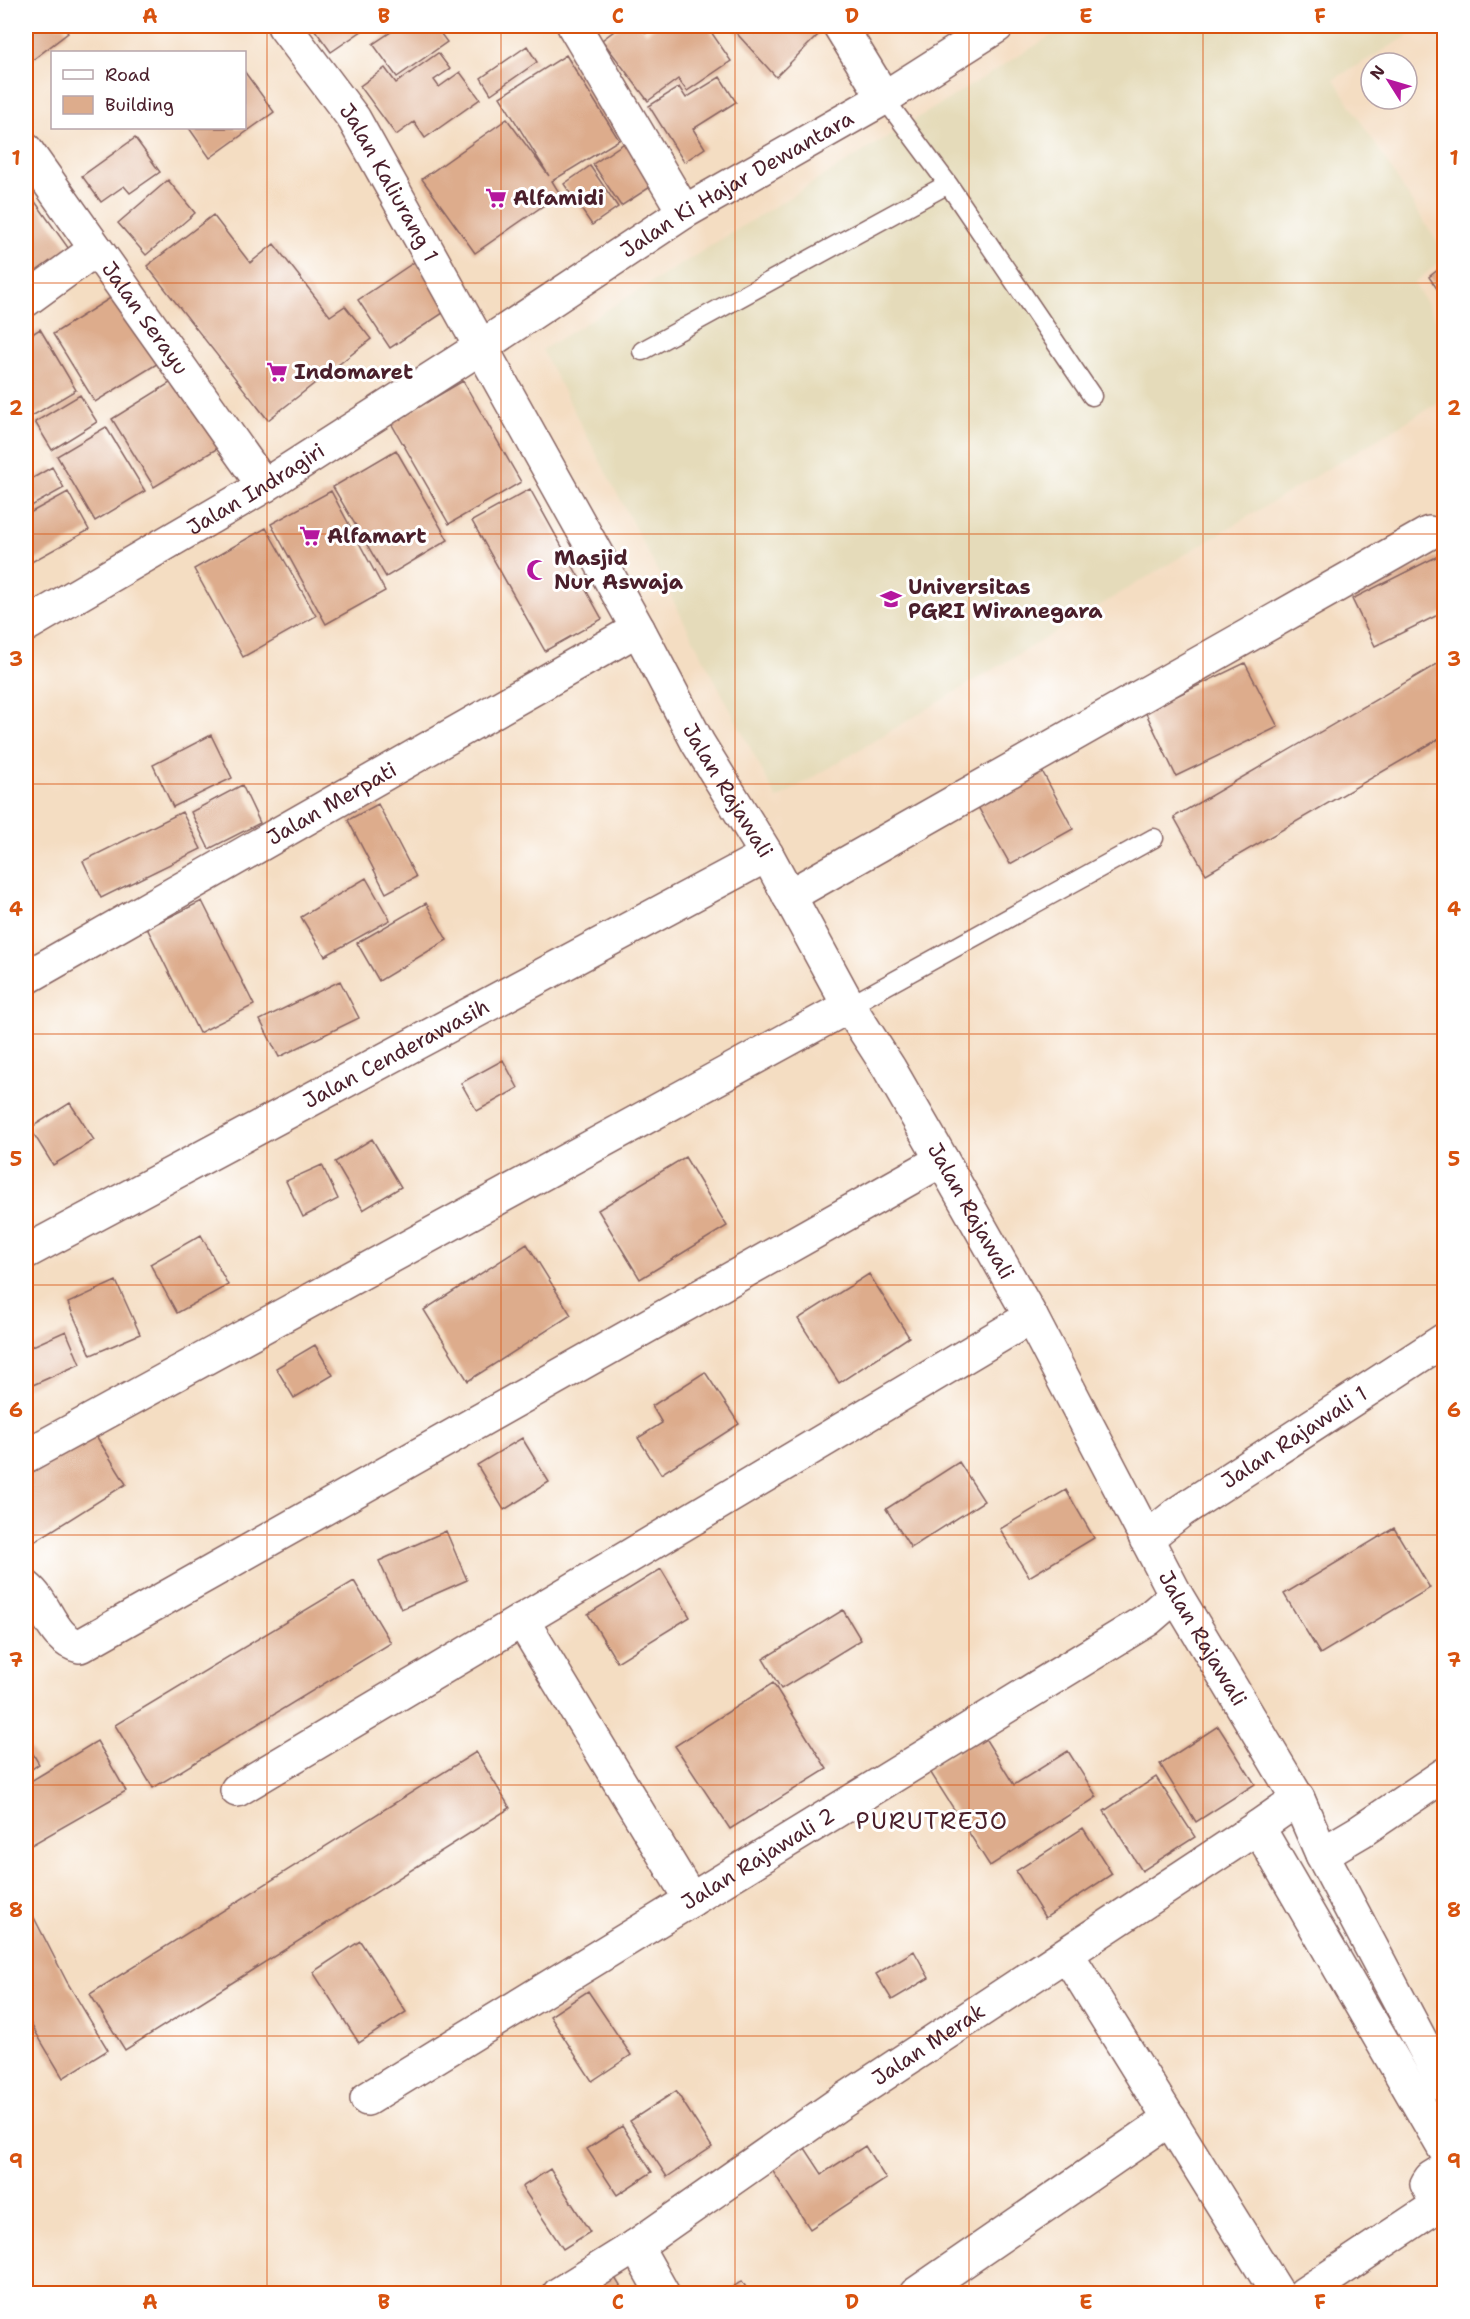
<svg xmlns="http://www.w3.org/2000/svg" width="1470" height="2319" font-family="'Shantell Sans',sans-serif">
<rect width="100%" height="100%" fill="#fff"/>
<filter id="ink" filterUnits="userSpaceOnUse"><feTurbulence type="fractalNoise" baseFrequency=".0167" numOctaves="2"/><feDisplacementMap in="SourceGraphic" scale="12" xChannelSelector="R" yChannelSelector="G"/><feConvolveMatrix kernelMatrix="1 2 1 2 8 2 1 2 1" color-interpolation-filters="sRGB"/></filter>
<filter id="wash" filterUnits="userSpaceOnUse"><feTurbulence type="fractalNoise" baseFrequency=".008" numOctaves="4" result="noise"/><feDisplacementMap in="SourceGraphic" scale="24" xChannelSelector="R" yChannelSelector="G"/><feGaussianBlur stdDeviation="1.35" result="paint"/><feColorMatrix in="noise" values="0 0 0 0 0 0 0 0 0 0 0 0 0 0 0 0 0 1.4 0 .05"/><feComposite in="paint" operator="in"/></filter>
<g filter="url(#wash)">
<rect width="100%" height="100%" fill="#f4ddc2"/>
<path fill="#e5dbba" d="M1067,26h358l-91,53 110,174v6l-30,24 30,50v66l-667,400 -235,-449z"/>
<g id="blocks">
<path fill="#ddac8c" d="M26,26h37l5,7 -42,32z
M312,26h57l-38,26z
M400,26h35l12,16 -50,35 -24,-33z
M621,26h19l6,7 11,-7h50l24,35 -44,30 -9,-12 -30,22 -46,-61z
M730,26h97l-51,51z
M527,46l10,16 -46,32 -10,-16z
M438,53l12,16 -16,11 5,7 21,-15 20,27 -55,39 -11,-16 -18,13 -36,-49 25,-18 11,15z
M566,55l53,85 -67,41 8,13 -85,59 -53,-74 85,-60 42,57 -49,-79z
M244,71l30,41 -64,46 -21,-30h55z
M720,77l16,25 -43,27 12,19 -21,14 -35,-56 30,-19 7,11z
M135,138l25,34 -30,21 -6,-7 -23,16 -19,-26z
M629,140l29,42 -37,24 -28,-42z
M590,166l28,41 -26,18 -28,-41z
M168,180l27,33 -49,42 -28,-32z
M26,189l48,67 -48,35z
M213,215l37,48 24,-19 56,72 15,-10 26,33 -103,81 -121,-154z
M416,261l33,48 -59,39 -32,-48z
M1444,265v34l-15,-22z
M123,290l42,69 -70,43 -42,-68z
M40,329l36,61 -44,26 -6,-11v-67z
M181,376l42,69 -69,42 -42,-68z
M463,381l58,101 -72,42 -58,-101z
M80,395l17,27 -45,28 -17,-28z
M106,427l39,64 -50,30 -38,-65z
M396,450l52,90 -62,37 -53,-90z
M52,467l12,21 -38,21v-27z
M530,489l72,130 -57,32 -73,-130z
M331,491l54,100 -59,33 -55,-100z
M68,492l21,38 -61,34 -2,-5v-44z
M266,528l50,88 -73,41 -49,-88z
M1444,553v59l-69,34 -23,-47z
M1444,660v76l-238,138 -32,-57z
M1245,663l33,64 -102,49 -31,-65z
M211,735l21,43 -59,29 -20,-42z
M1041,769l32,60 -63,35 -33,-59z
M242,785l18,38 -51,26 -18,-37z
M378,804l38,73 -30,16 -38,-73z
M182,812l19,37 -100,49 -18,-37z
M366,878l24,42 -65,36 -24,-39z
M202,901l52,104 -55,28 -52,-105z
M426,903l21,37 -68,41 -22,-38z
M340,981l19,37 -80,39 -19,-37z
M503,1060l15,28 -41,23 -16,-28z
M70,1103l24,37 -41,25 -23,-37z
M372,1139l29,48 -38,23 -28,-48z
M685,1157l42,69 -87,53 -42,-69z
M322,1165l16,34 -35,18 -17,-36z
M201,1235l27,50 -51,28 -27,-49z
M527,1244l44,71 -103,66 -44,-71z
M869,1274l40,63 -70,46 -41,-64z
M116,1281l24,53 -49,21 -23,-52z
M66,1331l14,33 -54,24v-39z
M315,1345l18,30 -39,23 -18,-30z
M705,1372l34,52 -78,50 -23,-36 24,-15 -10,-17z
M95,1434l31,50 -100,63v-71z
M522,1438l27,44 -45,28 -27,-45z
M959,1462l25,39 -73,47 -25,-39z
M1066,1490l28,48 -65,39 -29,-48z
M1394,1528l36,60 -110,66 -36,-60z
M446,1531l21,49 -66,29 -22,-48z
M661,1569l29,48 -73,45 -29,-48z
M354,1581l37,62 -238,145 -38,-63z
M843,1610l18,30 -80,49 -18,-30z
M773,1683l54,86 -97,60 -55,-83z
M1218,1726l37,58 -59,38 -36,-58z
M983,1735l31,50 54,-34 29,46 -107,69 -61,-96z
M97,1741l29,50 -100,57v-64z
M26,1742l13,22 -13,9z
M476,1752l34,56 -385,242 -35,-56z
M1156,1777l39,60 -53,34 -38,-60z
M1083,1828l29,46 -67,44 -29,-47z
M26,1902l41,80 41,68 -45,28 -37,-62z
M360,1941l46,71 -47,31 -46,-71z
M914,1951l15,27 -37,22 -16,-26z
M588,1991l43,64 -39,26 -42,-65z
M676,2091l36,56 -45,30 -37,-56z
M622,2126l30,46 -35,23 -30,-46z
M865,2146l21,33 -76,50 -38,-59 33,-22 17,26z
M550,2169l40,63 -27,17 -41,-62z
M612,2273l13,21h-45z
M742,2281l8,13h-27z"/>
</g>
</g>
<g filter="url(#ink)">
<use href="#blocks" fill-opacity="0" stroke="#866260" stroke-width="1.5"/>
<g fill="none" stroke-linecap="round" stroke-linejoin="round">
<defs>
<path id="lane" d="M884,98l64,86 144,212
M642,351l306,-167
M849,1006l305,-168"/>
<g id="street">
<path d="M574,26l110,186"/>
<path d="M840,26l44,72"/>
<path id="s1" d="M26,150l238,336"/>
<path d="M26,300l70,-51"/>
<path d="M789,896l640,-363"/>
<path id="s2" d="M26,978l612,-349"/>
<path id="s3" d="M26,1252l741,-397"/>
<path d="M26,1456l823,-450"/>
<path id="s4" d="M1146,1539l35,-28 263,-171"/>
<path d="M26,1587c21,16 25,53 54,59l862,-486"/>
<path d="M522,1620l169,280"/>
<path d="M237,1790l794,-473"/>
<path d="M1258,1827l186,321"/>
<path d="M1322,1854l39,-23 83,-56"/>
<path d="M1067,1954l211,340"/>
<path id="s5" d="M367,2099l780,-479 29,-25"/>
<path d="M636,2246l27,48"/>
<path id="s6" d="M559,2294l77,-48 201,-141 421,-278 40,-28"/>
<path d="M916,2294l254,-175"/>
<path d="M1304,2294l134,-89 -11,-21 4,-6 13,-8"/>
</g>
<g id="secondary">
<path id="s7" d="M284,26l70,93 284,510 60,114 69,112 82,151 40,62 53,92 89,157 145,278 122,204 24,55 122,231"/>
<path id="s8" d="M26,625l238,-139 217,-139 203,-135 200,-114 113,-72"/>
</g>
</defs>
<use href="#lane" stroke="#866260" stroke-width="21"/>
<use href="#street" stroke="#866260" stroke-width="36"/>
<use href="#secondary" stroke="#866260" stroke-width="36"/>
<use href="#lane" stroke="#fff" stroke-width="18"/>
<use href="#street" stroke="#fff" stroke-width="33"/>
<use href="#secondary" stroke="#fff" stroke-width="33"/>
</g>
</g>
<path fill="none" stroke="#d8530f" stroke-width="1.5" stroke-opacity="0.55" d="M267,26v2268M501,26v2268M735,26v2268M969,26v2268M1203,26v2268M26,283h1418M26,534h1418M26,784h1418M26,1034h1418M26,1285h1418M26,1535h1418M26,1785h1418M26,2036h1418"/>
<defs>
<symbol id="supermarket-bare" viewBox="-9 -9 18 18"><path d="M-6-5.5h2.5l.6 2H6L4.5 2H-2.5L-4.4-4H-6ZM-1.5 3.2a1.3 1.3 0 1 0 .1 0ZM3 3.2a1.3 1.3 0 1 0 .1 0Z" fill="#b5179e" stroke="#fff" stroke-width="2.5" paint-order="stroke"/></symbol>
<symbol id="mosque-bare" viewBox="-9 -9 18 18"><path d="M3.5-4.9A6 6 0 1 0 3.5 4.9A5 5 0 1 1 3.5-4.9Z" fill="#b5179e" stroke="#fff" stroke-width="2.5" paint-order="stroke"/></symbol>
<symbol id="university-bare" viewBox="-9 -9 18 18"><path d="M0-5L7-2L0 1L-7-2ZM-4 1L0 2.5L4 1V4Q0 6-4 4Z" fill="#b5179e" stroke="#fff" stroke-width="2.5" paint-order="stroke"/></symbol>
</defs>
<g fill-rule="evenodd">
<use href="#supermarket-bare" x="481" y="183" width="30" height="30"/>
<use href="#supermarket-bare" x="262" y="357" width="30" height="30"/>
<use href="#supermarket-bare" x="295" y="521" width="30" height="30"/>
<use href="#mosque-bare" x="522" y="555" width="30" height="30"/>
<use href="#university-bare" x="876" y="584" width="30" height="30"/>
</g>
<g text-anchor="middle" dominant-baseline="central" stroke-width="6" stroke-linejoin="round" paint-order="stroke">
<g font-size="21" fill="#4a1f2b" stroke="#fff">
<text stroke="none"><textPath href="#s7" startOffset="189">Jalan Kaliurang 1</textPath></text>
<text stroke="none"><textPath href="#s8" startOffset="837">Jalan Ki Hajar Dewantara</textPath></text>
<text stroke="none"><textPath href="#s1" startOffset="206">Jalan Serayu</textPath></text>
<text stroke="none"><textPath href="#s8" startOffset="267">Jalan Indragiri</textPath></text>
<text stroke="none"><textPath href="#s7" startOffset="885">Jalan Rajawali</textPath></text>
<text stroke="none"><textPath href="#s2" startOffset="352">Jalan Merpati</textPath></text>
<text stroke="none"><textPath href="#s3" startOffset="420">Jalan Cenderawasih</textPath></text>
<text stroke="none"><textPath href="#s7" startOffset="1371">Jalan Rajawali</textPath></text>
<text stroke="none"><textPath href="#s4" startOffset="180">Jalan Rajawali 1</textPath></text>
<text stroke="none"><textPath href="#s7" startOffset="1857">Jalan Rajawali</textPath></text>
<text stroke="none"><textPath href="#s5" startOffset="459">Jalan Rajawali 2</textPath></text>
<text stroke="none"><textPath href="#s6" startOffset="446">Jalan Merak</textPath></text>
</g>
<g font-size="21" font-weight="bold" fill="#4a1f2b" stroke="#fff" text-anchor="start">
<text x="513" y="198">Alfamidi</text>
<text x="294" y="372">Indomaret</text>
<text x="327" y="536">Alfamart</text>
<text x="554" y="558">Masjid<tspan x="554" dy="24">Nur Aswaja</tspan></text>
<text x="908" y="587">Universitas<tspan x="908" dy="24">PGRI Wiranegara</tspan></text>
</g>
<g font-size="24" letter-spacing="1.5" fill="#4a1f2b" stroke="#fff">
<text x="932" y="1821">PURUTREJO</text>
</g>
</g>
<rect width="1470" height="2319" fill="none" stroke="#fff" stroke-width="66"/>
<rect x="51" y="51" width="195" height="78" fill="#ffffff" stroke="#b7a5aa" stroke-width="1.5"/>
<rect x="63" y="70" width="30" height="9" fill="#ffffff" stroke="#b7a5aa" stroke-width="1.5"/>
<text x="105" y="81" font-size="18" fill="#4a1f2b">Road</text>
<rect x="63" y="96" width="30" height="18" fill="#ddac8c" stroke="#b7a5aa" stroke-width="1.5"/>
<text x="105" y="111" font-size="18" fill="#4a1f2b">Building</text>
<g transform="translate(1389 81) rotate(307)"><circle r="28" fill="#ffffff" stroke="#b7a5aa" stroke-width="1.5"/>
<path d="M0-4.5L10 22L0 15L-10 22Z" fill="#b5179e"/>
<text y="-9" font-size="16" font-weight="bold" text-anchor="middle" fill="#4a1f2b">N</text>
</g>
<rect x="33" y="33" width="1404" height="2253" fill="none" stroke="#d8530f" stroke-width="2"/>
<g font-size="20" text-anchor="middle" font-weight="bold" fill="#d8530f">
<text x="150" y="23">A</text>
<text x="384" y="23">B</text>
<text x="618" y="23">C</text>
<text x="852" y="23">D</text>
<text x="1086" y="23">E</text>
<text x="1320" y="23">F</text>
<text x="16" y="165">1</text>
<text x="1454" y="165">1</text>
<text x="16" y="415">2</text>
<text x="1454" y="415">2</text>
<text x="16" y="666">3</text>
<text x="1454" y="666">3</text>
<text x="16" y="916">4</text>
<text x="1454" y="916">4</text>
<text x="16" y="1166">5</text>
<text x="1454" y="1166">5</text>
<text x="16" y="1417">6</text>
<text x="1454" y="1417">6</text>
<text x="16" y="1667">7</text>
<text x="1454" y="1667">7</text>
<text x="16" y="1917">8</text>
<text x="1454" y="1917">8</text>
<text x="16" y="2168">9</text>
<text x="1454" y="2168">9</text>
<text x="150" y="2309">A</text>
<text x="384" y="2309">B</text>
<text x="618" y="2309">C</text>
<text x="852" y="2309">D</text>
<text x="1086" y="2309">E</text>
<text x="1320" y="2309">F</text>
</g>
</svg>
